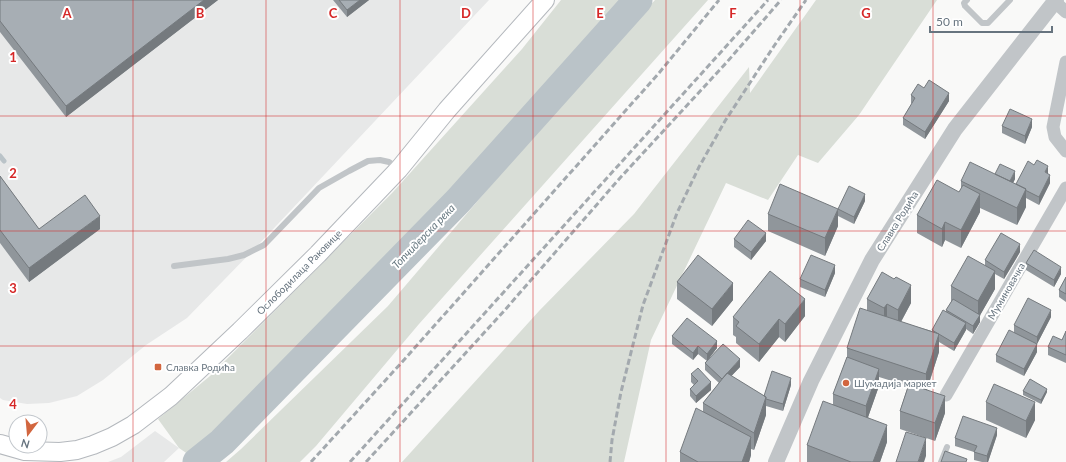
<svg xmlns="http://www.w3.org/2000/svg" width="1066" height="462" font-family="Lato,sans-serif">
<rect width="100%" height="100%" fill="#f9f9f8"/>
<path fill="#e7e8e8" d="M0,0h489l-229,243 -73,75 -41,27 -43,35 -26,16 -28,7 -22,1 -24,-4 -3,-2z
M155,431l24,17 -15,14h-56l13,-5z"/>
<path fill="#d9ded7" d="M561,0h74l-42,50 -183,199 -188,193 -24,19 -19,-13 -21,-29 52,-43 183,-184 129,-143z
M655,0h53l-289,324 -103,122 -16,16h-74l15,-13 147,-143 122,-143z
M816,0h121l-78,115 -41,48 -20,-8 -30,45 -42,-17 -75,157 -27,122h-222l137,-151 95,-97 115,-147 1,26z"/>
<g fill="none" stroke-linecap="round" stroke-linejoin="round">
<path stroke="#bac3c8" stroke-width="5" d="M0,156l4,5
M188,457v5"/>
<path stroke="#bac3c8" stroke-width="29" d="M197,462l25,-20 236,-241 180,-201"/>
<defs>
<path id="secondary" d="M0,444l25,7 35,1 17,-2 16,-5 19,-8 21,-12 38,-29 69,-65 78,-77 81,-85 48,-59 98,-110"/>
</defs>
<use href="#secondary" stroke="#b4b8bd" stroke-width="20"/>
<path stroke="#c1c5c8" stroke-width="6" d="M967,0l-3,3 1,3 17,17h6l22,-23
M174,266l54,-7 16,-4 20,-10 55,-57 30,-17 19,-10 12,-1 9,2 9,6
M941,462l6,-15"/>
<path stroke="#c1c5c8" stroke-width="13" d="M1055,2l11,10
M1066,62l-13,65 2,10 11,14
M946,395l120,-207"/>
<path stroke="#c1c5c8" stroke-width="16" d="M776,462l35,-81 61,-121 83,-131 101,-129"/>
<use href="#secondary" stroke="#fff" stroke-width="18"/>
<path stroke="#a3a9ae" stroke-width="3" stroke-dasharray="6 3" stroke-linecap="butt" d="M311,462l92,-101 256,-288 60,-73
M350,462l418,-462
M366,462l138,-151 116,-133 107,-116 54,-62
M610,462l2,-22 9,-48 22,-87 34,-92 22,-46 26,-46 49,-75 32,-46"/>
</g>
<path fill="#90969b" d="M0,0h218l-152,117 -66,-85z
M333,0h36l-22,17z
M924,88l25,13 -24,38 -22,-14v-7l9,-15h-1v-8z
M1002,126l30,1 -7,17 -23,-11z
M1048,174l2,9 -11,22 -13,-7v9l-9,18 -37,-17v4l-19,36 -16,-8 -3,7 -25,-14v-18l42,-23 2,-2v-9l34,-6 20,4 -2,4 3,1z
M0,176l39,53h61l-71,53 -29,-39z
M865,201l-11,23 -16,-8v-7z
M768,214l70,12 -13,30 -57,-25z
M734,239l32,2 -15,19 -17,-13z
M1020,252l-16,27 -9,-5v15l-15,26v7l-7,12 -7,-5v1l-12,21 -15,-9v10l-12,38 18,23 -10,28 -35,-12v-18l8,-25 -29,-9v9l-11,31 19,25 -7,20h-73v-17l26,-41v-10l14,-37v-9l20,-37v-12l44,4 -10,19 31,9v-1l14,-19 5,-9v-16l34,-21v-5z
M1026,263l35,11 -7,13 -28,-17z
M835,273l-10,24 -25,-10v-8z
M1066,277v25l-7,-5v-7z
M677,282l56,18 -21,26 -35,-27z
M805,316l-20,26 -6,-5 -20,25 -23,-19v-6l-3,-2v-18z
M1051,317l-14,27v8l-13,24 -28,-14v-7l18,-23v-7z
M1066,331v32l-18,-8v-8l14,-7z
M672,336l45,12 -7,9 30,10 -9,9 33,20 27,-11 -8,26 -17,-5v9l-12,35 -3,-1v6l-2,7h-69v-10l23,-41v-8l16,-20 -14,-13v-7l2,-2 -9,-7 -5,6 -21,-16z
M691,374l20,16 -15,13 -6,-7v-7l4,-4 -3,-3z
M1023,391l24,1 -6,12 -18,-9z
M986,402l49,18 -9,18 -40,-18z
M997,435l-9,27h-6l-8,-2v-8l-19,-6v-8z"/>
<path fill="#757a7e" d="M204,0h14l-152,117v-11z
M360,0h9l-22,17v-7z
M949,93v8l-24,38v-7z
M1032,119v8l-7,17v-8z
M1048,166v8l-3,-2z
M1015,171v8l-5,10v-8z
M1050,175v8l-11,22v-8z
M1026,189v18l-9,18v-17z
M865,194v7l-11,23v-7z
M980,194v18l-19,36v-18z
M838,209v17l-13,30v-18z
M100,216v13l-71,53v-14z
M945,222v18l-3,7v-18z
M766,233v8l-15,19v-8z
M1020,244v8l-16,27v-7z
M835,265v8l-10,24v-7z
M1061,267v7l-7,13v-7z
M995,271v18l-17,30v-18z
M733,283v17l-21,26v-17z
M911,285v18l-13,24v-17z
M805,299v17l-20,26v-18z
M887,304v17l-3,5v-18z
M1051,310v7l-14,27v-7z
M980,315v7l-7,12v-8z
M779,319v18l-20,25v-18z
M966,323v7l-12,21v-8z
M939,334v18l-13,40v-18z
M717,341v7l-10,13v-7z
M1037,344v8l-13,24v-7z
M698,346v8l-5,6v-7z
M740,359v8l-18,19v-7z
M879,369v17l-13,37v-17z
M791,378v7l-8,26v-7z
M711,382v8l-15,13v-7z
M1047,389v3l-6,12v-4z
M945,396v17l-10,28v-18z
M766,397v18l-12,35v-17z
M1035,402v18l-9,18v-17z
M887,425v17l-7,20h-7z
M997,428v7l-9,27h-1v-6z
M751,437v18l-2,7h-7z
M926,438v18l-2,6h-6z"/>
<path fill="#a7aeb4" stroke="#757a7e" d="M0,0h204l-138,106 -66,-85z
M339,0h21l-13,10z
M929,80l20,13 -24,39 -22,-14 12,-20 -4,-3 7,-11 6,4z
M1010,109l22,10 -7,17 -23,-10z
M1037,160l11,6 -3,6 5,3 -11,22 -14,-7 1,-1 -10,-5 12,-23 6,4z
M970,162l56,27 -9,19 -56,-27z
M1000,164l15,7 -5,10 -15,-7z
M0,176l39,53 46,-34 15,21 -71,52 -29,-38z
M937,180l22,12 4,-7 17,9 -19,36 -16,-8 -3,7 -25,-14z
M780,184l58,25 -13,29 -57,-24z
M849,186l16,8 -11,23 -16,-8z
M748,220l18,13 -15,19 -17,-13z
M1001,233l19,11 -16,28 -19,-12z
M1034,250l27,17 -7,13 -28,-17z
M698,255l35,28 -21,26 -35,-27z
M811,255l24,10 -10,25 -25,-11z
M968,256l27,15 -17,30 -27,-15z
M770,271l35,28 -20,25 -6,-5 -20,25 -23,-18 3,-4 -6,-5z
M882,272l12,7 2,-2 15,8 -13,25 -11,-6 -3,4 -17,-9z
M1066,277v17l-7,-4z
M1028,298l23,12 -14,27 -23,-12z
M953,299l27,16 -7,11 -27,-16z
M860,308l79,26 -13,40 -79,-26z
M943,310l23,13 -12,20 -22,-13z
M687,318l30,23 -10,13 -9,-8 -5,7 -21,-17z
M1009,330l28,14 -13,25 -28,-14z
M1066,331v24l-18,-8 5,-11 9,4z
M723,344l17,15 -18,20 -17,-16z
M847,357l32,12 -13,37 -33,-12z
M698,368l13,14 -15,14 -6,-7 8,-8 -7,-7z
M772,371l19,7 -8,26 -17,-5v-2l-2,-1z
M727,373l39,24 -12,36 -51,-30z
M1030,379l17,10 -6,11 -18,-9z
M909,384l36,12 -10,27 -35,-12z
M994,384l41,18 -9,19 -40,-19z
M823,401l64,24 -14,37h-22l-44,-17z
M696,408l55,29 -9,25h-44l-18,-10z
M963,416l34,12 -10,28 -13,-4 3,-6 -22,-8z
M906,432l20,6 -8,24h-22z
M945,451l22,8 -1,3h-25z"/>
<path fill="none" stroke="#d62828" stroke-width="1" stroke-opacity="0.55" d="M133,0v462M266,0v462M400,0v462M533,0v462M666,0v462M800,0v462M933,0v462M0,116h1066M0,231h1066M0,346h1066"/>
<g fill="#d2663f" stroke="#fff" stroke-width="1.5">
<rect x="154" y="363" width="8" height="8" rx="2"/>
<circle cx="846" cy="383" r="4"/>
</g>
<g text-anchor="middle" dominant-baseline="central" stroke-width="4" stroke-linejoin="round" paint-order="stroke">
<g font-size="10" fill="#67747f" stroke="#fff">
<text transform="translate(897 221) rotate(-58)">Славка Родића</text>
<text transform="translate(299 272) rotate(-45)">Ослободилаца Раковице</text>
<text transform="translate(1006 291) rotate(-60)">Муминовачка</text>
</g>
<g font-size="10" fill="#67747f" stroke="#fff" text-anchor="start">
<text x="166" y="367">Славка Родића</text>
<text x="854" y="383">Шумадија маркет</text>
</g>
<g font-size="11" font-style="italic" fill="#677880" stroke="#fff">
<text transform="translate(423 236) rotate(-46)">Топчидерска река</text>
</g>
</g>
<g font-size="13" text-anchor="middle" font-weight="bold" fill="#d62828" stroke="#fff" stroke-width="4" stroke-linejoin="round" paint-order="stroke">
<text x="67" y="18">A</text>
<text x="200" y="18">B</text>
<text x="333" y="18">C</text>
<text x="466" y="18">D</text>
<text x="600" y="18">E</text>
<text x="733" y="18">F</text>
<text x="866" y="18">G</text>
<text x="13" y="62">1</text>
<text x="13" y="178">2</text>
<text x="13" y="293">3</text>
<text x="13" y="409">4</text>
</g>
<g transform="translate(28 434) rotate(196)"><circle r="19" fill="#ffffff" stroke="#c2c7cc"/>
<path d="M0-3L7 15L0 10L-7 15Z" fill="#d2663f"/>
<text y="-6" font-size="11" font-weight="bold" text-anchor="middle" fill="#67747f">N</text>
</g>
<path d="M930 26v6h122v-6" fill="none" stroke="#67747f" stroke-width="2"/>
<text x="936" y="26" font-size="12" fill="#67747f" stroke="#ffffff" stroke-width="3" paint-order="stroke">50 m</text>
</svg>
